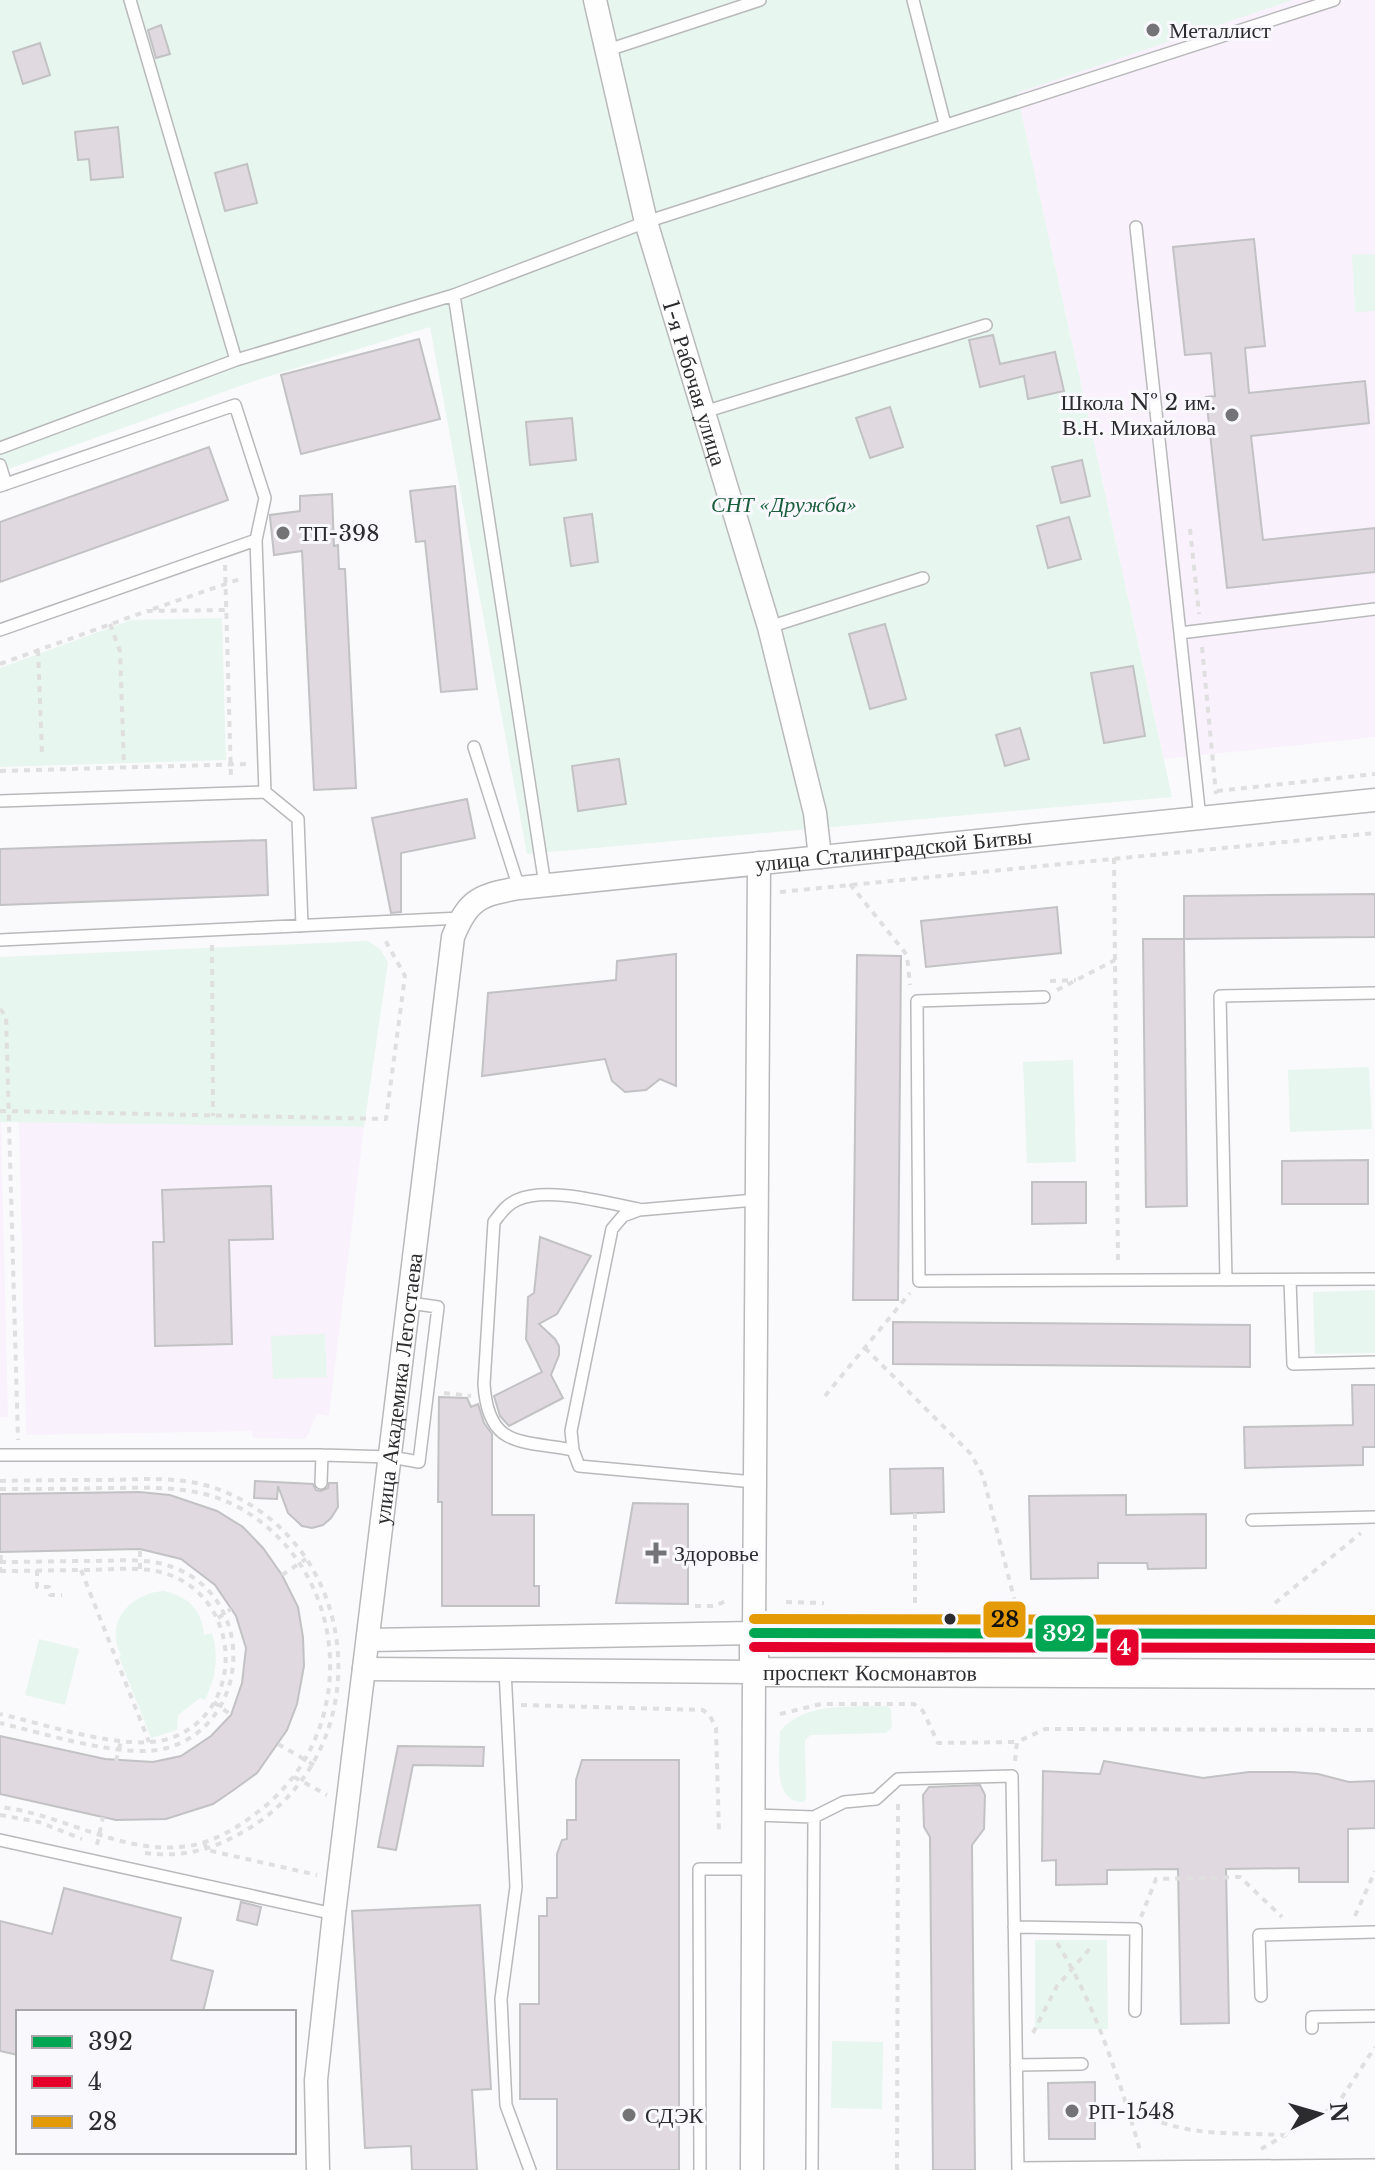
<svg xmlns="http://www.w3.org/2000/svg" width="1375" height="2170" font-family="'Libre Baskerville',serif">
<rect width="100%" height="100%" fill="#fafafc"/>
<path fill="#f9f1fb" d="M1293,0h82v737l-211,22 -147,-666z
M19,1121l345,6 -35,289 -12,-2 -11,25 -53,-1 -1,-7 -226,4z
M0,1122h1l7,295h-8z"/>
<path fill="#e7f6ee" d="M0,0h1293l-276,93 155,704 -645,57 -97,-527 -176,54 -254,91z
M1375,254v57l-20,1 -3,-57z
M222,618l4,142 -226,7v-99l131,-48z
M368,941l12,8 8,13 -24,165 -364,-5v-165z
M1073,1060l3,102 -49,1 -4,-101z
M1369,1067l3,62 -82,3 -2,-62z
M1375,1290v63l-60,1 -2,-62z
M325,1334l2,43 -54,2 -2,-43z
M164,1591c25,6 38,19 40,44l8,-2c7,24 4,44 -7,67l-5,-2 -22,17 -1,15 -26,8 -32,-81 2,-2c-17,-33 10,-62 43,-64z
M39,1639l40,10 -14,56 -40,-10z
M887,1706l4,3 1,18 -6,6 -75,2 -6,5 1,58 -2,4c-33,1 -24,-49 -24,-71 24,-29 72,-24 107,-25z
M1035,1940h72l1,89h-73z
M832,2041l51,1 -1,67 -51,-1z"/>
<path fill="#e0d9e0" stroke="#c2c1c3" stroke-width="2" d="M161,25l9,29 -14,4 -8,-28z
M40,43l10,32 -27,9 -10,-32z
M118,127l5,50 -32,3 -2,-21 -11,1 -3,-28z
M247,164l10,39 -32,8 -10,-38z
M1254,239l11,107 -20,2 4,45 116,-12 4,42 -118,13 12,104 112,-12v44l-148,16 -21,-191 9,-1 -4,-43 -26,2 -12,-108z
M993,335l7,29 55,-12 9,39 -36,8 -4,-23 -44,11 -11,-47z
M419,339l21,80 -139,35 -20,-79z
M890,407l13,40 -33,11 -14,-40z
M572,418l4,42 -46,5 -4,-43z
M209,447l19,53 -228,82v-60z
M1082,460l8,36 -29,7 -9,-36z
M455,486l22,203 -36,3 -16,-151 -9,1 -6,-51z
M332,494l2,52 4,-1 1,24h6l11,219 -42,2 -12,-239 -28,4 -4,-38v-2l30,-4v-15z
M592,514l6,48 -27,4 -7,-48z
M1069,517l12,42 -33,9 -11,-42z
M885,624l21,75 -36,10 -21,-75z
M1133,666l12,70 -41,7 -13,-70z
M1020,728l9,31 -24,7 -9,-31z
M619,759l7,45 -48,7 -6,-45z
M467,799l8,39 -74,15v59l-10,1 -19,-95z
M266,840l2,55 -268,10v-56z
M1375,894v43l-191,2v-43z
M1057,907l4,46 -135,14 -5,-46z
M1143,939h41l3,267 -41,1z
M676,954v132l-16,-7 -14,11 -21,2 -13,-11 -7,-22 -123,17 6,-83 128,-13 1,-19z
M857,955l44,1 -3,344h-45z
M1368,1160v44h-86v-43z
M1032,1182h54v41l-54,1z
M271,1186l2,53 -44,1 3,104 -77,2 -2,-104h11l-2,-52z
M540,1237l51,19 -34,58 -18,10 16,15 4,7v9l-8,20 12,23 -54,28 -9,-10 -6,-20 48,-24 -16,-33 2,-42 6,-4z
M893,1322l357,3v42l-357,-3z
M1352,1385h23v62h-12v18l-118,3 -1,-41 109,-2z
M439,1397l28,1 4,9 7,-3 6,19 8,11v81h42v71h5v20h-97v-104h-4z
M943,1468l1,44 -53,2 -1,-45z
M255,1481l58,3 3,6 5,1 7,-3 1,-5h8l1,24 -7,11 -8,7 -11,3 -10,-2 -14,-13 -10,-27 -1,13 -23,-1z
M139,1492l31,3 47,16 26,16 20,21 19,27 16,32 5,30 1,29 -7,38 -10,26 -30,43 -22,16 -22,15 -47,15 -50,1 -116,-26v-58l105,23 48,3 28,-6 30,-20 20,-21 11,-32 4,-35 -10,-32 -21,-31 -34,-26 -41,-10 -140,3v-58z
M1126,1495v20l80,-1v54l-58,1 -1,-6h-49v15l-67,1 -2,-83z
M633,1503l55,1v100l-72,-1z
M398,1746l86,1 -1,19 -70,-1 -17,85 -18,-3z
M582,1760h97v410h-122v-71h-37v-95h19v-88h8v-18h10v-44l5,-14 5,-1v-19h9v-40z
M1104,1761l99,17 46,-6h44l25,2 31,8 26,-1v47l-27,1v53h-49v-14l-73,1 3,154 -48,1 -3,-155 -71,1v14l-51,1v-25l-14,1 1,-90 57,3z
M980,1785l5,10 -1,34 -12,16 3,325h-42l-3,-333 -6,-10 -1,-32 6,-8z
M64,1888l117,30 -10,42 42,11 -10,41h-185v43l-18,-4v-130l52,13z
M241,1902l20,5 -4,18 -20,-5z
M480,1905l11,184 -19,1 5,80h-65l-1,-24 -46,2 -13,-237z
M1095,2082v57h-46l-1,-56z"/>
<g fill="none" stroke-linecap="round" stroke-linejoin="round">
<defs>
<path id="service" d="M130,0l106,360
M913,0l32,124
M605,51l155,-51
M1136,227l64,591
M454,295l91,590
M704,412l282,-87
M0,448l236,-88 218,-65 192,-73 688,-222
M0,465l6,19
M0,486l235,-81 30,93 -9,42 9,252 33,27 4,107
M769,627l154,-49
M0,630l256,-90
M1180,633l195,-24
M474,747l45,141
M0,801l265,-9
M0,940l461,-22
M1044,997l-127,4 2,280 456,-2
M1226,1280l-6,-284 155,-3
M1290,1280l3,84 82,-2
M573,1450c-53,-10 -85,-2 -89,-66l10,-162c7,-9 12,-17 23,-22 30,-14 90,3 121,9
M0,1455h322l69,2 28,5 19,-155 -28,-4
M754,1482l-175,-16 -6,-16 -2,-19 41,-202 11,-13 16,-6 116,-10
M321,1483l1,-28
M1252,1520l123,-3
M505,1670l11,217 -15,112 5,106 24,65
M753,1815l61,2 30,-15 32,-3 22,-20 114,-3 6,394
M0,1840l334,74
M1014,1927l122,2 -1,82
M1261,1996l-2,-61 116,-3
M1312,2028v-11l63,-1
M1016,2065l66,-1
M1018,2168l357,-3
M700,2170l-1,-301h54
M812,2170l2,-353"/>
<g id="minor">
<path id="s1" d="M595,0l51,222 123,405 46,186 5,44"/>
<path d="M368,1640l386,-7 5,-770"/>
<path d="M364,1669l390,3 -2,498"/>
<path id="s2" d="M318,2170l-2,-90 18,-166 119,-977c15,-38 27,-42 66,-49l856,-88"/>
</g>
<g id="tertiary">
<path id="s3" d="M1375,1634l-621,-1v39l621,2"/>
</g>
</defs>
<use href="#service" stroke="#b9b9bb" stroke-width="14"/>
<use href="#minor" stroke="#b9b9bb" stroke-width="25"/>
<use href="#tertiary" stroke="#b9b9bb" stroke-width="31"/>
<path stroke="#dfdfe0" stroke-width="4" stroke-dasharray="6 6" stroke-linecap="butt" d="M1190,529l9,85
M225,565l6,212
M153,609l90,-31
M110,624l10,27 4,116
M1202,647l14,147
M38,650l4,103
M0,664l147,-53 79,-1
M0,771l247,-7
M1217,791l158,-17
M1114,858l4,405
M850,884l57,71 3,30
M780,892l595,-59
M212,945l1,171
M1050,981l26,-1
M1057,990l58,-30
M0,1009l6,7 12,424
M0,1111l386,8 19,-143 -21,-38
M865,1348l106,106 12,22 32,126
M444,1393l27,3
M825,1396l85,-103
M0,1481c36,-1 73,-1 109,-1 39,-1 77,-4 114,11 142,58 156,259 25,338 -33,20 -64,29 -103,24
M0,1489c34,0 69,0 103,-1 48,0 94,-4 137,20 112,64 121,225 19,303 -20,16 -45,31 -70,35 -67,10 -125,-32 -189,-39
M915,1513v90
M0,1562c30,0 61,-1 91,-1 28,0 57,-4 84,7 82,32 76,156 -8,180 -41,12 -124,-15 -167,-25
M140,1569v-20
M37,1570v17h12l1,8h12
M81,1570l68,172
M0,1571c31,0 61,-1 92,-1 26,-1 54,-4 78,5 74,28 75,140 -2,164 -42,13 -124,-15 -168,-25
M0,1573l1,-21
M282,1575l24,-16
M786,1602l38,1
M1275,1603l86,-70
M695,1606h19l12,-5
M218,1618l13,-9
M214,1702l17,13
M521,1705l182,5 7,6 6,12 3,105
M780,1714l41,-10h93l9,7 15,32 79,-1
M278,1744l36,21
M116,1761l5,-20
M1015,1761l2,-19 28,-13 330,1
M294,1777l33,18
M0,1815l39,7 43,17
M204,1842l3,8 110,25
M97,1845l6,-28
M1355,1916l20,-45
M1141,1917l15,-38 84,-2 42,40
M1057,1943c38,60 63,139 83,207
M1033,2033l24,-47 36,-41
M1129,2107c51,31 97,25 154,28
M1261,2149l76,-44 38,-58
M897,2170l1,-368"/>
<use href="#service" stroke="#fefeff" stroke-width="11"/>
<use href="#minor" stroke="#fefeff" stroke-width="22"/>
<use href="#tertiary" stroke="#fefeff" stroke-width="28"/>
<defs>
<path id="bus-1" d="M754,1633l621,1"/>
<path id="bus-2" d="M754,1647l621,1"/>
<path id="bus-3" d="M754,1619l621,1"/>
</defs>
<use href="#bus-1" stroke="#f9f9fd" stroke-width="16"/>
<use href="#bus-2" stroke="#f9f9fd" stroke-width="16"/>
<use href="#bus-3" stroke="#f9f9fd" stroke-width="16"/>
<use href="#bus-1" stroke="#00a651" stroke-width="10"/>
<use href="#bus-2" stroke="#e4002b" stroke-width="10"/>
<use href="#bus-3" stroke="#e39a05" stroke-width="10"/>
</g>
<g fill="#747476" stroke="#f9f9fd" stroke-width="3">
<circle cx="1153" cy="30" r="8"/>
<circle cx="1232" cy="415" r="8"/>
<circle cx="283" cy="533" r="8"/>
<path d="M652 1541h8v8h8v8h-8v8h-8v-8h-8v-8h8z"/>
<circle cx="1072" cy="2111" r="8"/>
<circle cx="629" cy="2115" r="8"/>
</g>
<circle fill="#2c2c2e" stroke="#f9f9fd" stroke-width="3" cx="950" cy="1619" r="7"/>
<g text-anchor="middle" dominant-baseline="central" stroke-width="6" stroke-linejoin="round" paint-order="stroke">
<g font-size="22" fill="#2c2c2e" stroke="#f9f9fd" text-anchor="start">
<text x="1169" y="30">Металлист</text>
<text x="1216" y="402" text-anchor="end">Школа № 2 им.<tspan x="1216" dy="25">В.Н. Михайлова</tspan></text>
<text x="299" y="533">ТП-398</text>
<text x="674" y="1553">Здоровье</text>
<text x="1088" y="2111">РП-1548</text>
<text x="645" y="2115">СДЭК</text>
</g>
<g font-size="22" fill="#2c2c2e" stroke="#f9f9fd">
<text stroke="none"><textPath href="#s1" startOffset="396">1-я Рабочая улица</textPath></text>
<text stroke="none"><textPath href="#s2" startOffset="1706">улица Сталинградской Битвы</textPath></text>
<text stroke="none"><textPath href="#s2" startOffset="786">улица Академика Легостаева</textPath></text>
<text stroke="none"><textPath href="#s3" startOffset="776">проспект Космонавтов</textPath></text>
</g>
<g font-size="22" font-style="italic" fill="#1a5d3c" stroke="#f9f9fd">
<text x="784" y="504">СНТ «Дружба»</text>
</g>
</g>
<g stroke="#f9f9fd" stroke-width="3">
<rect x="982" y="1600" width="45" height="39" rx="8" fill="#e39a05"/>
<rect x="1034" y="1614" width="61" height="39" rx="8" fill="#00a651"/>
<rect x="1109" y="1628" width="31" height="39" rx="8" fill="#e4002b"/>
</g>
<g font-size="22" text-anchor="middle" font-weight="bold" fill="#fff">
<text x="1064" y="1641">392</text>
<text x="1124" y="1655">4</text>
</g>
<g font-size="22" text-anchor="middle" font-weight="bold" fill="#111">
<text x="1005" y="1627">28</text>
</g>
<rect x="16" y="2010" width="280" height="144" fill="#f9f9fd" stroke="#a7a7aa" stroke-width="2"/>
<rect x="32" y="2036" width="40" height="12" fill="#00a651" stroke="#a7a7aa" stroke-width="2"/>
<text x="88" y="2050" font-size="24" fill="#2c2c2e">392</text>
<rect x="32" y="2076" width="40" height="12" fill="#e4002b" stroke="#a7a7aa" stroke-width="2"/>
<text x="88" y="2090" font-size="24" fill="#2c2c2e">4</text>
<rect x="32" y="2116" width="40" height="12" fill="#e39a05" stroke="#a7a7aa" stroke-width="2"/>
<text x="88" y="2130" font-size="24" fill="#2c2c2e">28</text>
<g transform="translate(1319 2114) rotate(85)" stroke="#f9f9fd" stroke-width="6" paint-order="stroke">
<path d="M0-6L14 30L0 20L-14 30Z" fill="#2c2c2e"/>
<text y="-12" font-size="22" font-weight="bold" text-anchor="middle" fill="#2c2c2e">N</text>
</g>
</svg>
